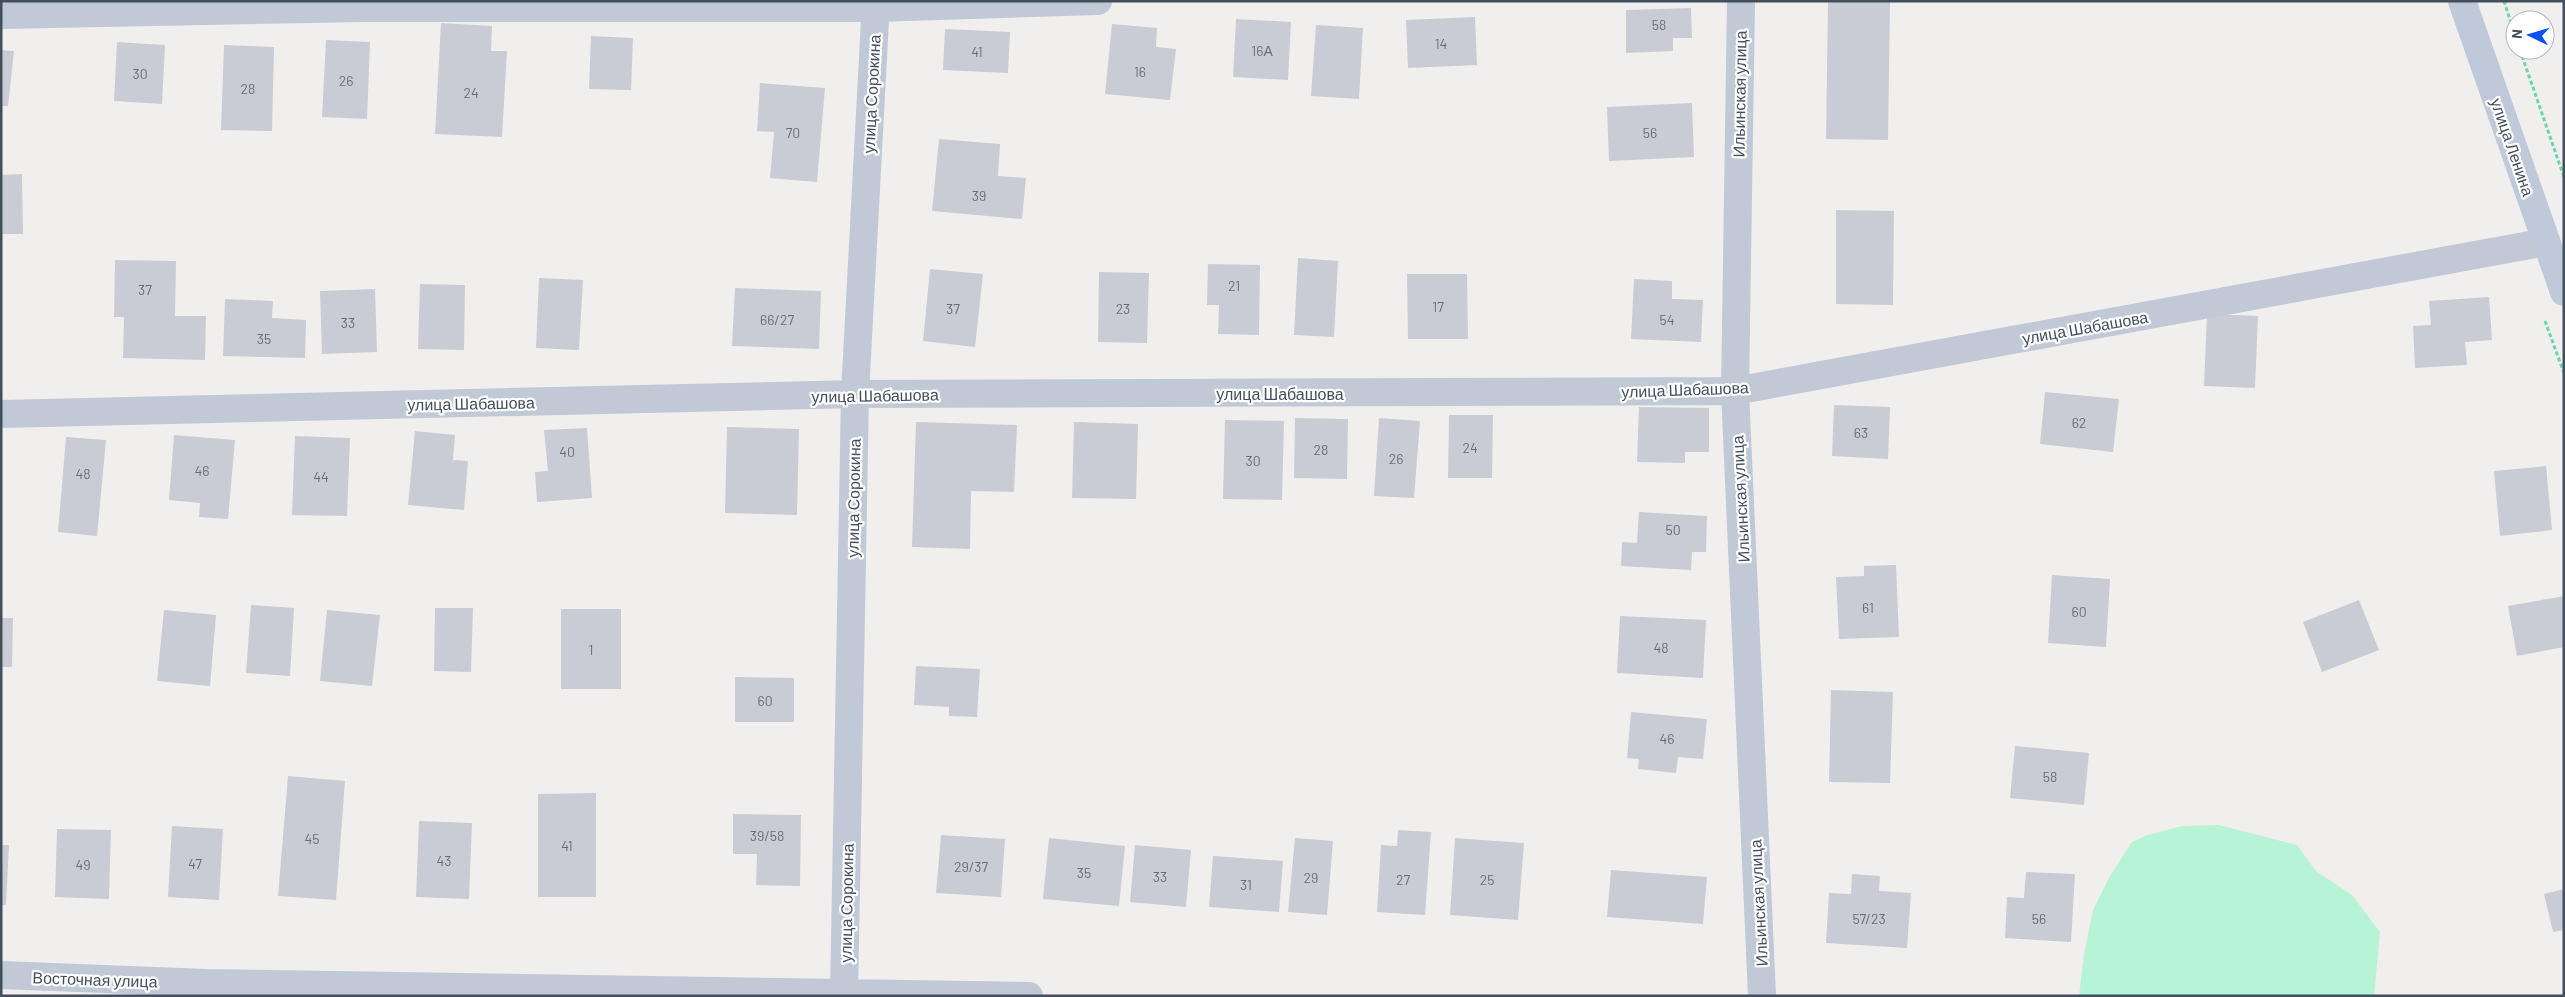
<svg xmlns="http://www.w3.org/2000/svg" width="2565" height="997" font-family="Barlow,sans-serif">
<rect width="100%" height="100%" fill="#f1eeee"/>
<path fill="#b7f4d6" d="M2219,825l78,20 19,26 36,24 28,37 -6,64h-295l5,-42 9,-44 17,-34 22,-34 16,-7 34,-9z"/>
<path fill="#caccd5" d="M1828,1h62l-2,139 -62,-1z
M1691,8l1,30h-19v13l-47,2v-43z
M1475,17l2,48 -69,3 -2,-48z
M1236,19l55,3 -3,58 -55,-3z
M441,23l51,3 -1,25h16l-5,86 -67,-3z
M1112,24l45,4 -1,19 20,2 -6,51 -65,-6z
M1316,25l47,3 -4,71 -48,-3z
M945,29l65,3 -2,41 -65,-3z
M591,36l42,2 -2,52 -42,-1z
M326,40l44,2 -3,77 -45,-2z
M117,42l48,3 -3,59 -48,-3z
M224,45l50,2 -2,84 -51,-1z
M1,50l13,1 -6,55h-7z
M760,83l65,5 -8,94 -47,-4 4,-46 -17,-1z
M1692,103l2,54 -85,4 -2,-54z
M939,139l61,5 -2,32 28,2 -4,41 -90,-8z
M22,174l1,60h-22v-59z
M1836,210l58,1 -1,94 -57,-1z
M1298,258l40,3 -4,76 -40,-2z
M115,260l61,1 -1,55h31l-1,44 -82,-2 1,-41h-10z
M1208,264l52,1 -1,70 -41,-1 1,-29h-12z
M930,269l53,5 -8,73 -52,-6z
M1099,272l50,1 -2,70 -49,-1z
M1407,274h60l1,65h-60z
M539,278l44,2 -4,70 -43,-2z
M1634,279l38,2v18l31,1 -2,42 -70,-3z
M420,284l45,1 -1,65 -46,-1z
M735,288l86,3 -2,58 -87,-3z
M375,289l2,63 -55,2 -2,-63z
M2489,297l3,43 -27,2 2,23 -52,3 -2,-42 18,-1 -2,-24z
M225,299l48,2 -1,17 34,2 -1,38 -82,-2z
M2207,314l51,2 -3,72 -51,-2z
M2045,392l74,7 -6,53 -73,-8z
M1834,405l56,2 -2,52 -56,-3z
M1639,407l70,1v44h-24v11l-48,-1z
M1449,415h44l-1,63h-44z
M1295,418l53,1 -1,60 -53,-1z
M1379,418l41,3 -6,77 -40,-2z
M1225,420l59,1 -2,79 -59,-1z
M916,422l101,3 -3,67 -43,-1 -1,58 -58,-2z
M1074,422l64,2 -2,75 -64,-1z
M727,427l72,2 -2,86 -72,-2z
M587,428l5,70 -55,4 -2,-30 13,-1 -4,-41z
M415,431l40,4 -2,25 15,1 -4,49 -56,-5z
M174,435l61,5 -7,79 -29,-2 1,-14 -31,-3z
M295,436l55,2 -3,78 -55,-1z
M66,437l40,3 -9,96 -39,-4z
M2546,466l6,64 -52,6 -6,-65z
M1639,512l68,4 -1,36h-14l-1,18 -70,-4 1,-24 15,1z
M1896,565l3,72 -60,2 -3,-62 28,-1v-10z
M2052,575l58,4 -4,68 -58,-4z
M2564,596v51l-47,9 -9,-50z
M2359,600l20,50 -57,22 -19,-50z
M251,605l43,3 -4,68 -44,-3z
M435,608h38l-2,64 -37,-1z
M561,609h60v80h-60z
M164,610l52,5 -6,71 -53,-5z
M327,610l53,5 -8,71 -52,-5z
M1620,616l86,4 -3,58 -86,-5z
M1,618h12l-1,49h-11z
M916,666l64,3 -3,48 -28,-1v-9l-35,-2z
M735,677l59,1v44h-59z
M1831,690l62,2 -3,91 -61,-1z
M1631,712l76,7 -4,40 -25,-2 -2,16 -38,-4 1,-10 -12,-1z
M2015,746l74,7 -5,52 -74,-7z
M288,776l57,5 -9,119 -58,-4z
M596,793v104h-58v-103z
M733,814l68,1 -1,71 -44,-1 1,-31h-24z
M419,821l53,2 -3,76 -53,-2z
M172,826l51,3 -4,71 -51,-3z
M57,829l54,1 -2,69 -54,-2z
M1398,830l33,2 -6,83 -48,-3 4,-67 16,1z
M941,835l64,4 -4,58 -65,-4z
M1049,838l76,8 -6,60 -76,-7z
M1295,838l38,3 -6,74 -39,-3z
M1455,838l69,5 -6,77 -68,-5z
M1,845h8l-3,60h-5z
M1135,845l56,5 -5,57 -56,-5z
M1213,856l70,5 -4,51 -70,-5z
M1611,870l96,7 -4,47 -96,-7z
M2026,872l49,2 -4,68 -66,-4 2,-41 17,1z
M1852,874l28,2 -1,15 32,2 -4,55 -81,-5 3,-50 22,1z
M2564,889v41l-11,2 -9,-38z"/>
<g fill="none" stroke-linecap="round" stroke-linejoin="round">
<path stroke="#6bd6ae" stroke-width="3" stroke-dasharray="4 2.5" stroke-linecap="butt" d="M2504,1l11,34
M2520,50l44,127
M2545,321l19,52"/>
<path stroke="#c0c9d5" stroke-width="28" d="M1741,1l-6,390 27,605
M1,15l363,-7h512l222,-7
M1,414l854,-20 880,-3 811,-149
M1,975l205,8 823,13
M844,996l11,-602 21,-393"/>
<path stroke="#bfc9da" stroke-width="28" d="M2462,1l102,291"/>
</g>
<g text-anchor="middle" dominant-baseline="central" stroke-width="4.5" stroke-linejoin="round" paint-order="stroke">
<g font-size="14" fill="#666e7c">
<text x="1659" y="24">58</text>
<text x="1441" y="43">14</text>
<text x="1262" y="50">16А</text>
<text x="977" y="51">41</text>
<text x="1140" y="71">16</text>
<text x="140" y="73">30</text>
<text x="346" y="80">26</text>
<text x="248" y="88">28</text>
<text x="471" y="92">24</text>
<text x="793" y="132">70</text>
<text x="1650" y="132">56</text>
<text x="979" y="195">39</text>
<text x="1234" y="285">21</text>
<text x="145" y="289">37</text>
<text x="1438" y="306">17</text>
<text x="953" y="308">37</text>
<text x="1123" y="308">23</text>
<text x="777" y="319">66/27</text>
<text x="1667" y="319">54</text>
<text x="348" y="322">33</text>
<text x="264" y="338">35</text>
<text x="2079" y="422">62</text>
<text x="1861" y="432">63</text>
<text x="1470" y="447">24</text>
<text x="1321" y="449">28</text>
<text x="567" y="451">40</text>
<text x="1396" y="458">26</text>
<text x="1253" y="460">30</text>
<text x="202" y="470">46</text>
<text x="83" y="473">48</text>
<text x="321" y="476">44</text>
<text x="1673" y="529">50</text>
<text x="1868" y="607">61</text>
<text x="2079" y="611">60</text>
<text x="1661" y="647">48</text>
<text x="591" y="649">1</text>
<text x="765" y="700">60</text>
<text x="1667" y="738">46</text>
<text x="2050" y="776">58</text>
<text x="767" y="835">39/58</text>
<text x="312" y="838">45</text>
<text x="567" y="845">41</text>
<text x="444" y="860">43</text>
<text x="195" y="863">47</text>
<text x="83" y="864">49</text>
<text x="971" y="866">29/37</text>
<text x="1084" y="872">35</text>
<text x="1160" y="876">33</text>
<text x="1311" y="877">29</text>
<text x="1403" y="879">27</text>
<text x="1487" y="879">25</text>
<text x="1246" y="884">31</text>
<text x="1869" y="918">57/23</text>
<text x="2039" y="918">56</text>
</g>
<g font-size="16" fill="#444f5e" stroke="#fff">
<text transform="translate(871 94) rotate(-87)">улица Сорокина</text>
<text transform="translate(1739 94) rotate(-89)">Ильинская улица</text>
<text transform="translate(2513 147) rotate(71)">улица Ленина</text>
<text transform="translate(2085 327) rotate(-10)">улица Шабашова</text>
<text transform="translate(1685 389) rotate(-2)">улица Шабашова</text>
<text x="1280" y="393">улица Шабашова</text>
<text transform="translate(875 395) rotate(-1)">улица Шабашова</text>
<text transform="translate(471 403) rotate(-1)">улица Шабашова</text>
<text transform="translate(853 498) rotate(-89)">улица Сорокина</text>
<text transform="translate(1740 499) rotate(-93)">Ильинская улица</text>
<text transform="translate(846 903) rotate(-89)">улица Сорокина</text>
<text transform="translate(1758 903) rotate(-93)">Ильинская улица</text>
<text transform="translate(95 979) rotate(2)">Восточная улица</text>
</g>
</g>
<rect width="2565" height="997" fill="none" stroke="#444f5e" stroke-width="5"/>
<g transform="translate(2530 35) rotate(275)"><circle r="24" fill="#ffffff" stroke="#b4b9bf"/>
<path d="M0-4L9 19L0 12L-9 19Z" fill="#0452f5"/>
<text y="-8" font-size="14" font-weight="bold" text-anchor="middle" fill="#444f5e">N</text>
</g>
</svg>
